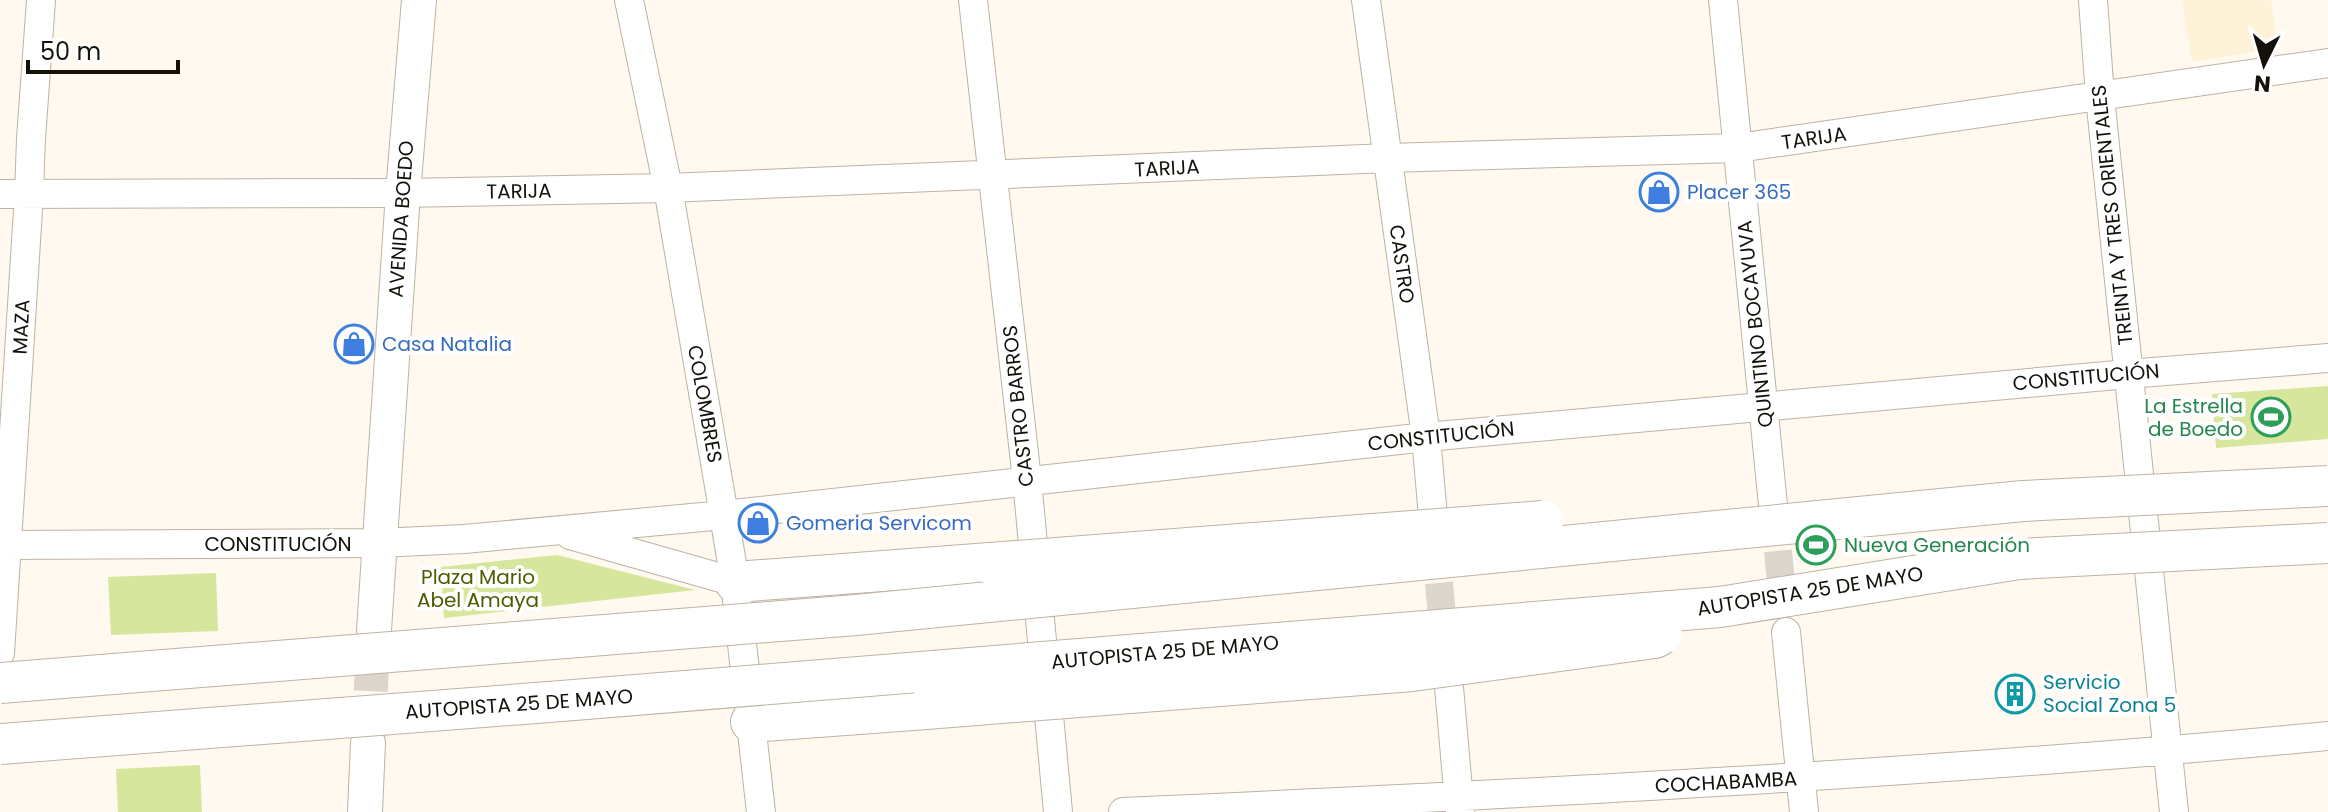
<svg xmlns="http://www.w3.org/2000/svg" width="2328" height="812" font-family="Poppins,sans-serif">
<rect width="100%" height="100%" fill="#fff9ef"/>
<path fill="#fef2d9" d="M2182,0h89l7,48 -86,14z"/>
<path fill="#d6e69c" d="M2328,386v53l-112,9 -4,-54z
M557,555l138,35 -251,28 -3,-51z
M216,573l2,58 -107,4 -3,-58z
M200,765l2,47h-84l-2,-43z"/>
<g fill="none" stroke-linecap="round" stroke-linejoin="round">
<path stroke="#dcd6cd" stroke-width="28" stroke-dasharray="28 14" stroke-linecap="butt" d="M1774,509l10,106
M1435,541l10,106"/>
<path stroke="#dcd6cd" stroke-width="34" stroke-dasharray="34 17" stroke-linecap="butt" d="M368,742l6,-112"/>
<defs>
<path id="minor" d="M629,0l39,188 56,327 11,67 26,230
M973,0l54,480 31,332
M1366,0l60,437 8,91
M1723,0l50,505
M2093,0l7,97 74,715
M0,194l403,-1 265,-5 720,-30 350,-10 590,-85
M570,535l165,47
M0,545l379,-2 85,-4 260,-24 702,-78 702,-63 200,-16
M1786,632l18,180
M0,653l29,-459 2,-55 10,-139
M1448,676l12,136
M1123,812c402,-18 804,-38 1205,-76"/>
<path id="major" d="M374,630l29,-437 16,-193
M365,812l3,-69"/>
<path id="highway" d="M735,582l255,-19
M751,722l175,-13"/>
</defs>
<use href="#minor" stroke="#bcb3a2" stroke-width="30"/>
<use href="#major" stroke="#bcb3a2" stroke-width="36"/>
<use href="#highway" stroke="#bcb3a2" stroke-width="42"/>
<use href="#minor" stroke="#fff" stroke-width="28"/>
<use href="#major" stroke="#fff" stroke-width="34"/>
<use href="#highway" stroke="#fff" stroke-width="40"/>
<defs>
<path id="highway-bridge" d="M990,563l553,-42
M0,683l856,-68 1167,-114 305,-15
M926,709l486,-38 243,-33 7,-4
M0,744l549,-42 1171,-95 299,-48 309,-16"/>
</defs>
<use href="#highway-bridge" stroke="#bcb3a2" stroke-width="42" stroke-linecap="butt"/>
<use href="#highway-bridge" stroke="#fff" stroke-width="40"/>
</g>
<defs>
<symbol id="shop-ring" viewBox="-11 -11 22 22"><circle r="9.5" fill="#fff" stroke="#3f7fe0" stroke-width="1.5"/><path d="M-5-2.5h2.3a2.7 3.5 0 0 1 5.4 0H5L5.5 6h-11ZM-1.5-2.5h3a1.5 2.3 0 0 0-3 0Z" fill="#3f7fe0"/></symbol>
<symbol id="stadium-ring" viewBox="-11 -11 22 22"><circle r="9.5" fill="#fff" stroke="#2e9e5b" stroke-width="1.5"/><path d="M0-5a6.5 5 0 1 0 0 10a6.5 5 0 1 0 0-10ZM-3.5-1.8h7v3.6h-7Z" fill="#2e9e5b"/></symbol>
<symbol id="building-ring" viewBox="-11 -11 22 22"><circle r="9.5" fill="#fff" stroke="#0f9aa8" stroke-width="1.5"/><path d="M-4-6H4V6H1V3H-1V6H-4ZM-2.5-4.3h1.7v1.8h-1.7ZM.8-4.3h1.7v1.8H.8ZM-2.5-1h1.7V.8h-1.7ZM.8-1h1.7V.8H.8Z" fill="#0f9aa8"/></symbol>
</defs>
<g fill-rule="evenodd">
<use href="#shop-ring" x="1637" y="170" width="44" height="44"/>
<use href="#shop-ring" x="332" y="322" width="44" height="44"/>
<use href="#stadium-ring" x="2249" y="395" width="44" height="44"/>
<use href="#shop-ring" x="736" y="501" width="44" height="44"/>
<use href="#stadium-ring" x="1794" y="523" width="44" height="44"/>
<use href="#building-ring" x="1993" y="672" width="44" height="44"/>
</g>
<g text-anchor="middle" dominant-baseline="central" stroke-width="8" stroke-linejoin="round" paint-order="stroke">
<g font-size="20" fill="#14110b" stroke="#fff">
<text transform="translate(1814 138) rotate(-8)">TARIJA</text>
<text transform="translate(1167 168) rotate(-3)">TARIJA</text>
<text transform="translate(519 191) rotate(-1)">TARIJA</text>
<text transform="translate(2112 215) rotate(-96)">TREINTA Y TRES ORIENTALES</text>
<text transform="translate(401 219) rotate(-86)">AVENIDA BOEDO</text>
<text transform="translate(1402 264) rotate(82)">CASTRO</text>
<text transform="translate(1755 324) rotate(-96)">QUINTINO BOCAYUVA</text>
<text transform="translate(21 327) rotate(-87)">MAZA</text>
<text transform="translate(2086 377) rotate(-5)">CONSTITUCIÓN</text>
<text transform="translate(705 404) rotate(80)">COLOMBRES</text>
<text transform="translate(1018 406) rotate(-96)">CASTRO BARROS</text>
<text transform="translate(1441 436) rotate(-6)">CONSTITUCIÓN</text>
<text x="278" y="544">CONSTITUCIÓN</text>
<text transform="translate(1810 591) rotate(-9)">AUTOPISTA 25 DE MAYO</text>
<text transform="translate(1165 652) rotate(-5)">AUTOPISTA 25 DE MAYO</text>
<text transform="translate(519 704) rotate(-4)">AUTOPISTA 25 DE MAYO</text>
<text transform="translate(1726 782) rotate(-3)">COCHABAMBA</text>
</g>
<g font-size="20" fill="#366cbe" stroke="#fff" text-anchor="start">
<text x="1687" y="192">Placer 365</text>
<text x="382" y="344">Casa Natalia</text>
<text x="786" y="523">Gomeria Servicom</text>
</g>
<g font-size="20" fill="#27864d" stroke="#fff" text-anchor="end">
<text x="2243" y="406">La Estrella<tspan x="2243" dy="23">de Boedo</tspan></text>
<text x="1844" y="545" text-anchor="start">Nueva Generación</text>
</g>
<g font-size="20" fill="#4f5b00" stroke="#fff">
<text x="478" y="577">Plaza Mario<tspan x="478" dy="23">Abel Amaya</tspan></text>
</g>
<g font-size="20" fill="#0d838f" stroke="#fff" text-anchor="start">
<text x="2043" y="682">Servicio<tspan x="2043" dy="23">Social Zona 5</tspan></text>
</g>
</g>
<g transform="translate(2264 64) rotate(185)" stroke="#ffffff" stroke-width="6" paint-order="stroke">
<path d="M0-6L14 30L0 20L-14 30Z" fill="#14110b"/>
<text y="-12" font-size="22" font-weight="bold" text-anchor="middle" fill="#14110b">N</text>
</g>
<path d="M28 60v12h150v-12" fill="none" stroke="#14110b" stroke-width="4"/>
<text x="40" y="60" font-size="24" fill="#14110b" stroke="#ffffff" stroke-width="6" paint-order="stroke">50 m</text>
</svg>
